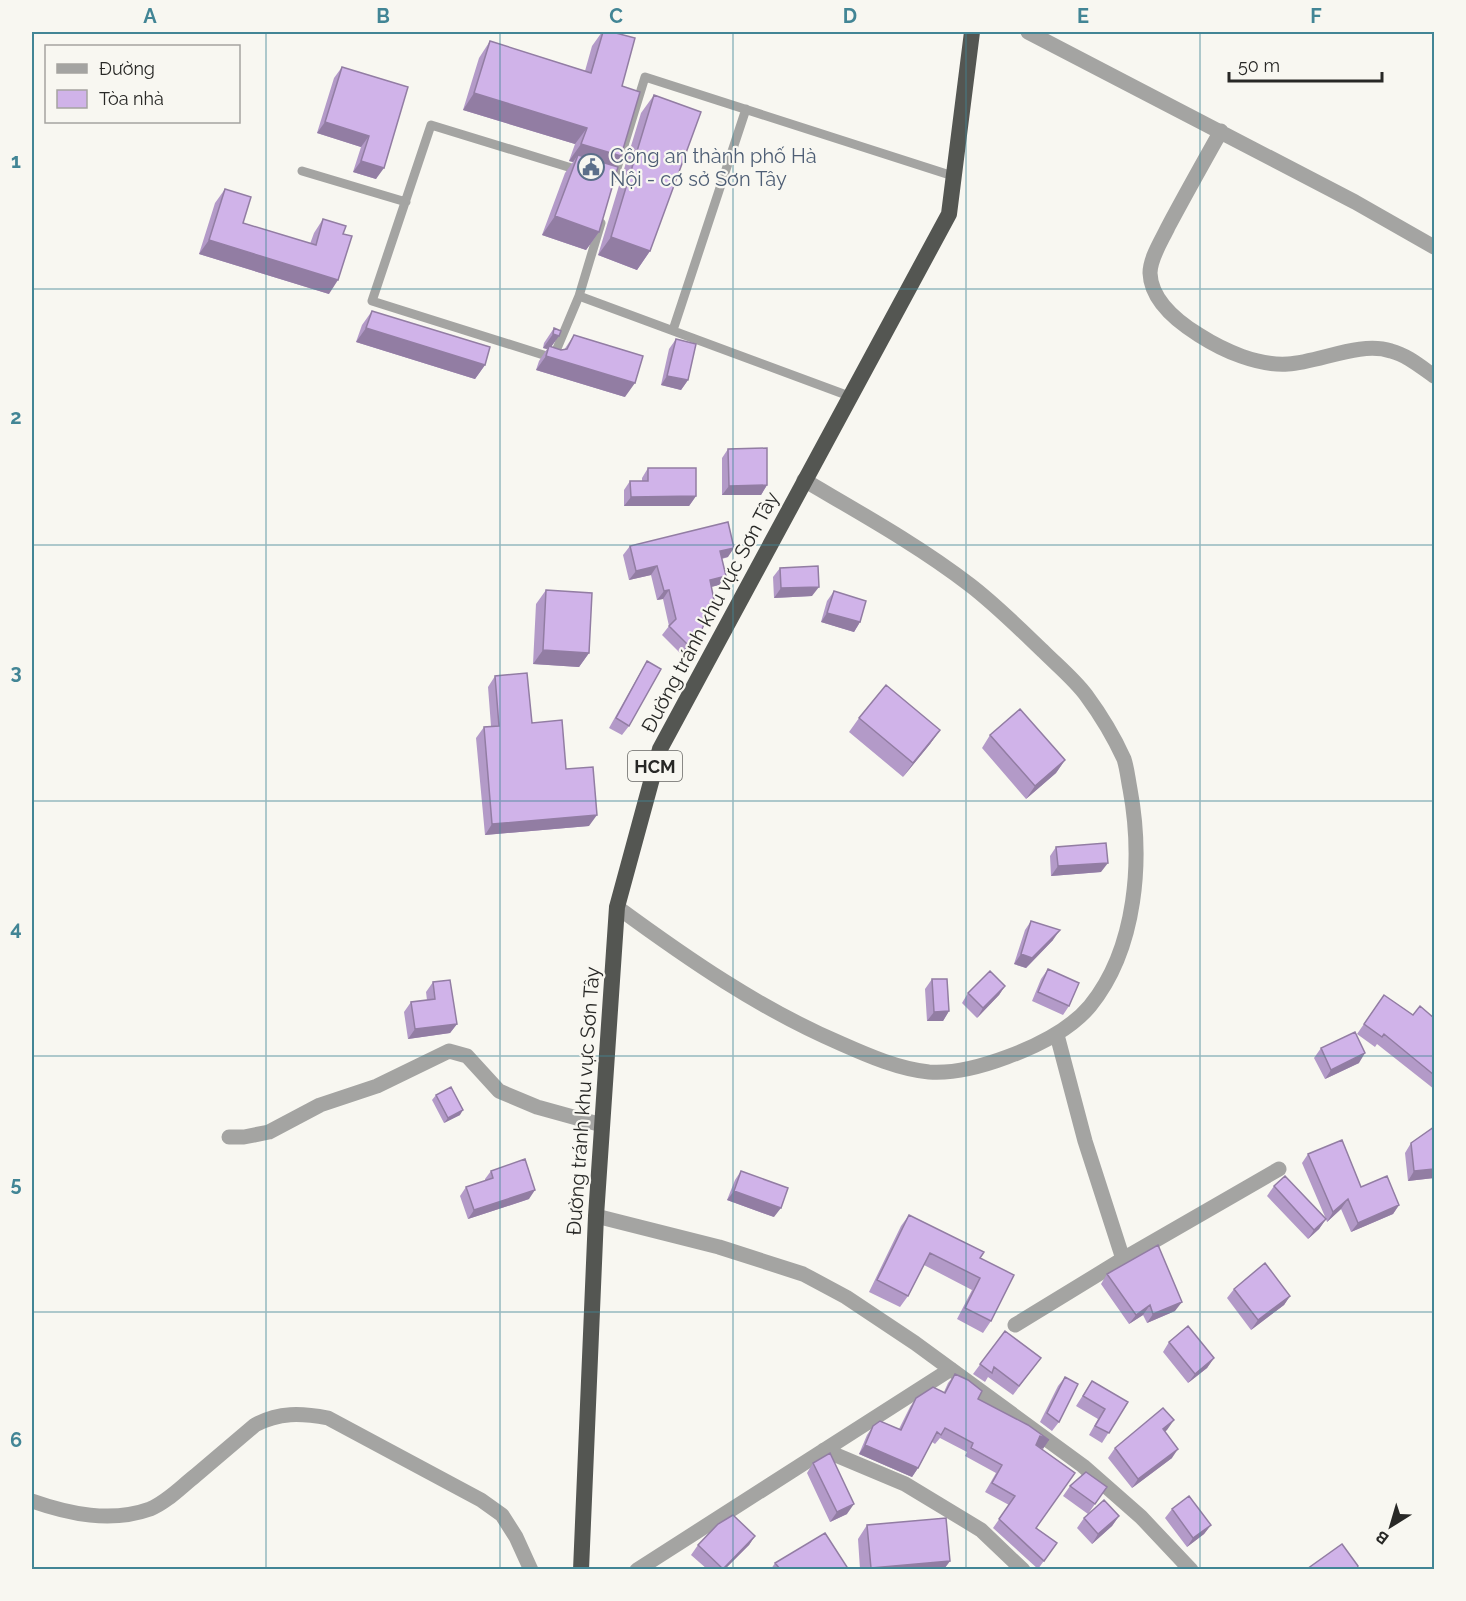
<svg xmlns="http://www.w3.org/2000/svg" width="1466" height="1601" font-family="Raleway,sans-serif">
<rect width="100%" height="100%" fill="#f8f7f1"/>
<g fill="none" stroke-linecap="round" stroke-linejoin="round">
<path stroke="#a4a4a2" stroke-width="9" d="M578,170l-147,-45 -59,176 181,57 26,-62 22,-73
M302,171l104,31
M614,178l31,-101 308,99
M579,296l270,100
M673,330l73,-221"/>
<path stroke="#a4a4a2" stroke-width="15" d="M1028,32l327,170 79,45
M1221,131c-18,32 -36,64 -53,96 -6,13 -18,31 -18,46 1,28 28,49 49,62 25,16 59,31 89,29 32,-2 72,-23 103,-13 16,4 30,16 43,25
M617,907c71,52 143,102 225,137 27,12 57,25 87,28 27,2 54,-6 78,-15 30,-11 62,-26 83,-51 47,-58 53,-147 40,-217 -2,-10 -3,-21 -6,-30 -10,-22 -24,-45 -38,-64 -12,-16 -29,-30 -43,-44 -23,-22 -47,-46 -73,-66 -52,-40 -110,-72 -166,-105
M1057,1035l28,106 38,118
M229,1137h15l25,-5 51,-27 57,-19 72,-35 18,5 32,35 38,16 65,18
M596,1216l123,31 84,27 43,23 69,46 168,123 58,51 50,53
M1015,1325l108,-66 156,-90
M824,1450l81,34 76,46 42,40
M32,1501c37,13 79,22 118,8 17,-7 31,-22 45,-33 20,-17 40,-34 60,-51 24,-13 46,-12 73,-7l153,82 21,15 14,22 15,33
M637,1570l314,-201"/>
<path stroke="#545652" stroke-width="16" d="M581,1570l15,-354 21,-309 43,-158 289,-535 23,-182"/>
</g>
<path fill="#b39ac8" d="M602,32h10l10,54 -1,70 -7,10 -15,66 -13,18 -44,-15 23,-62 8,-11 -4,-1 6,-17 -112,-34 16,-52 11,-17 95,30 7,-25z
M342,67l66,20 -32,92 -23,-7 8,-25 -44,-14 17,-55z
M654,95l-4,156 -13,19 -39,-15 43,-142z
M225,189l18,34 67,21 4,-11 9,-14 6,75 -130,-40 16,-51z
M372,311l113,54 -10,14 -119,-37 6,-17z
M554,328l-3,19 10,3h3l10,-15 51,62 -89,-27 3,-9 8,-12 -4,-1 1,-5z
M676,339l12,41 -7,10 -20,-5 8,-36z
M728,449l39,36 -6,10h-39v-37z
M648,468l48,28 -7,10h-65v-16l6,-9h12v-3z
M630,546l98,11 -6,2 4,17 -7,9 -8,2 -9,42 -7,10 -14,15 -19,-19 7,-9 -6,-27 -6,1 -6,-25 -22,5 -6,-25z
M780,568l32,28 -38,2 -1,-21z
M546,590l43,63 -10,14 -46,-3 3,-60z
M834,591l26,31 -6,10 -33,-10 6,-21z
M647,661l-18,65 -7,9 -13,-7 32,-57z
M495,676l37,47 34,46 23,57 -104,9 -9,-97 8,-11 7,-1 -3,-39z
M859,718l81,12 -10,14 -27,33 -54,-45z
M990,735l75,25 -9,13 -30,26 -44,-51z
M1056,847l45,25 -50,4 -1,-20z
M1031,921l22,19 -27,28 -12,-4 11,-34z
M1048,969l21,37 -6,9 -31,-14 9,-22z
M932,979l17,32 -6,10h-16l-2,-32z
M433,982l24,42 -7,9 -42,6 -4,-27 7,-10 16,-2 -1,-8z
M1005,986l-6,9 -22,23 -15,-15 6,-10z
M1384,995l29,20 21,3v71l-57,-45 -2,3 -18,-13z
M1321,1048l38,15 -34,16 -11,-21z
M436,1095l24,20 -16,8 -12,-23z
M1434,1127v51l-26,3 -3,-28 6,-10z
M1308,1154l53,33 38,18 -6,9 -42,18 -10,-23 -14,13 -1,-3 -7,10 -11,10 -41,-43 7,-10 52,33 -24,-56z
M491,1171l38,28 -61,20 -8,-23 6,-9 19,-6v-2z
M741,1171l33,46 -47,-17 8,-20z
M909,1215l71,43 11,63 -8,12 -26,-14 15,-29 -48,-25 -16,31 -8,11 -31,-15 32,-66z
M1107,1274l68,37 -28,12 -4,-8 -14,9 -28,-40z
M1234,1289l56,7 -6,9 -33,25 -24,-32z
M1005,1331l36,27 -28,37 -25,-18 -3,5 -12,-8z
M1169,1342l45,16 -7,10 -19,15 -25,-31z
M955,1374l23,25 65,50 -5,-2 -2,81 21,15 -19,26 -45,-41 16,-23 -24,-13 11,-19 -31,-17 2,-4 -27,-14 -5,6 -3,-2 -14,26 -6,9 -53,-23 8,-19 6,-9 26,3 11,-22 6,-9 28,-6 4,-9z
M1065,1377l-6,45 -7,9 -12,-9 18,-36z
M1092,1381l36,21 -26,41 -13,-8 9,-16 -22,-13z
M1174,1420l-9,11 7,27 -40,30 -24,-30 7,-10z
M813,1463l34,51 -17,8 -23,-49z
M1070,1486l37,1 -19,27 -25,-18z
M1172,1509l39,16 -7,9 -17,13 -22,-29z
M1119,1516l-7,10 -20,18 -15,-16 7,-10z
M867,1525l83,36 -6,8h-84l-2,-30z
M755,1536l-6,9 -24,24h-18l-16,-14 7,-10z
M775,1563l70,6h-74z"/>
<path fill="#927da3" d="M474,93l113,35 -12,16 -112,-34z
M325,122l44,14 -8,11 -44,-14z
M581,144l40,12 -12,17 -31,-18 -5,7 -4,-1z
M361,161l23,7 -8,11 -23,-7z
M555,216l44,16 -13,18 -44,-15z
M611,237l39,14 -13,19 -39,-15z
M209,240l129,40 -9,14 -130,-40z
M366,328l119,37 -10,14 -119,-37z
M553,334l6,2 -10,14v-4l-2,3 -4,-1z
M546,356l89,27 -10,14 -89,-27z
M667,376l21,4 -7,10 -20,-5z
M767,485l-6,10h-39l7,-9z
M696,496l-7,10h-65l7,-9z
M734,548l-6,9 -15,3 7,-9z
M657,566l-6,9 -22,5 7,-9z
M726,576l-7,9 -16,4 7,-9z
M819,587l-7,9 -38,2 7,-10z
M669,590l-6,9 -6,1 7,-9z
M827,613l33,9 -6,10 -33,-10z
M702,629l-7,10 -14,15 7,-9z
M543,650l46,3 -10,14 -46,-3z
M940,730l-10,14 -27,33 10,-14z
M1065,760l-9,13 -30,26 9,-13z
M597,815l-8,11 -104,9 7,-11z
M1108,863l-7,9 -50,4 7,-10z
M1060,930l-7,10 -27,28 -12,-4 7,-10z
M1005,986l-6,9 -22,23 6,-10z
M949,1011l-6,10h-16l7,-9z
M457,1024l-7,9 -42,6 7,-10z
M1365,1053l-6,10 -34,16 6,-9z
M463,1110l-3,5 -16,8 4,-5z
M1434,1169v9l-26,3 6,-10z
M535,1190l-6,9 -61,20 6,-9z
M734,1191l47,17 -7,9 -47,-17z
M1348,1199l-7,10 -14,13 6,-10z
M1399,1205l-6,9 -42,18 7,-9z
M1326,1219l-7,10 -11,10 6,-9z
M1290,1296l-6,9 -33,25 7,-10z
M1182,1302l-7,9 -28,12 6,-9z
M1150,1305l-7,10 -14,9 7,-9z
M1214,1358l-7,10 -19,15 7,-9z
M1174,1420l-7,10 -10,9 6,-10z
M1040,1436l9,4 -6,9 -9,-4z
M865,1445l53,23 -6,9 -53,-23z
M1178,1449l-6,9 -40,30 6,-9z
M854,1504l-7,10 -17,8 7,-10z
M1119,1516l-7,10 -20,18 6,-10z
M1211,1525l-7,9 -17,13 6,-9z
M755,1536l-6,9 -24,24h-2z
M950,1561l-6,8h-74l1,-1z"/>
<path fill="#d0b3e9" stroke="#927da3" stroke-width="1.5" d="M603,32h9l23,6 -13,48 18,6 -19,64 -40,-12 6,-16 -113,-35 16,-52 101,32z
M342,67l66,20 -24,81 -23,-7 8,-25 -44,-14z
M654,95l47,17 -51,139 -39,-14z
M578,155l40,12 -19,65 -44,-16z
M225,189l26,8 -8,26 73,22 7,-26 23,7 -3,8 9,2 -14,44 -129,-40z
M372,311l118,36 -5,18 -119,-37z
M554,328l7,3 -2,5 -6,-2z
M574,335l69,21 -8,27 -89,-27 3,-10 12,4 6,-1z
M676,339l20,5 -8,36 -21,-4z
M767,448v37l-38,1 -1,-37z
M648,468h48v28l-65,1 -1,-16h18z
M728,522l6,26 -14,3 6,25 -16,4 4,20 -12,29 -14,16 -19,-19 7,-7 -7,-29 -5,1 -7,-25 -21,5 -6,-25z
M818,566l1,21 -38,1 -1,-20z
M546,590l46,3 -3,60 -46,-3z
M834,591l32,10 -6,21 -33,-9z
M647,661l14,8 -32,57 -13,-8z
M527,673l5,50 30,-3 4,49 27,-2 4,48 -105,9 -8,-97 15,-1 -4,-50z
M886,685l54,45 -27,33 -54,-45z
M1020,709l45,51 -30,26 -45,-51z
M1106,843l2,20 -50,3 -2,-19z
M1031,921l29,9 -28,28 -11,-4z
M1048,969l31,14 -10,23 -31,-14z
M990,971l15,15 -22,22 -15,-15z
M932,979h15l2,32 -15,1z
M450,980l7,44 -42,5 -4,-27 24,-3 -2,-17z
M1384,995l29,20 7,-9 14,12v57l-50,-41 -2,3 -18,-13z
M1355,1032l10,21 -34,17 -10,-22z
M451,1087l12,23 -15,8 -12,-23z
M1434,1127v42l-20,2 -3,-28z
M1342,1140l19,47 26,-11 12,29 -41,18 -10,-24 -15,13 -25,-58z
M525,1159l10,31 -61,20 -8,-23 27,-9 -2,-7z
M741,1171l47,17 -7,20 -47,-17z
M1285,1176l41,43 -12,11 -40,-44z
M909,1215l75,37 -4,6 34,17 -23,46 -26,-13 15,-30 -50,-25 -22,43 -31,-16z
M1158,1245l24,57 -29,12 -3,-9 -14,10 -29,-41z
M1265,1263l25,33 -32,24 -24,-31z
M1188,1326l26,32 -19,16 -26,-32z
M1005,1331l36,27 -22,28 -25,-19 -2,6 -12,-9z
M955,1374l13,6 14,11 -4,8 50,26 21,15 -9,-4 -4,9 39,28 -39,55 21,15 -13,18 -45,-42 16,-23 -23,-13 10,-18 -31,-17 2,-5 -28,-15 -4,7 -4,-3 -19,36 -53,-23 8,-19 7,-5 21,9 15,-32 17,-11 12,6z
M1065,1377l13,7 -19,38 -12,-9z
M1092,1381l36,21 -19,31 -14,-7 10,-17 -22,-13z
M1163,1408l11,12 -11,9 15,20 -40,30 -23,-31z
M830,1453l24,51 -17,8 -24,-49z
M1086,1472l21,15 -12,17 -25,-18z
M1189,1496l22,29 -18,13 -21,-29z
M1104,1500l15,16 -21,18 -14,-16z
M733,1515l22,21 -32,33 -25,-24 20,-21z
M946,1518l4,43 -79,7 -4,-43z
M825,1533l22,34 -3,2h-64l-5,-6z
M1342,1544l16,22 -1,3h-50z"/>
<path fill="none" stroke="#428595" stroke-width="1.5" stroke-opacity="0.55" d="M266,32v1538M500,32v1538M733,32v1538M966,32v1538M1200,32v1538M32,289h1402M32,545h1402M32,801h1402M32,1056h1402M32,1312h1402"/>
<defs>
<symbol id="civic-ring" viewBox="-11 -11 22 22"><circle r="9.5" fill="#f8f7f1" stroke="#5c6f8a" stroke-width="1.5"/><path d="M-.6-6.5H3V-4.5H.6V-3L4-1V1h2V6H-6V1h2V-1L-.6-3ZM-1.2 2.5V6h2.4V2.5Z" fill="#5c6f8a"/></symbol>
</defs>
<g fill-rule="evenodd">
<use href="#civic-ring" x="576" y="152" width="30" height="30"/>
</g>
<g text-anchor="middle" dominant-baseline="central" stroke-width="4.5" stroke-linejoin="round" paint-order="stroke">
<rect fill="#f8f7f1" stroke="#666663" stroke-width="1.5" x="628" y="751" width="54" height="30" rx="4.5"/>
<g font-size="18" font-weight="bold" fill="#282826">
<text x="655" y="766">HCM</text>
</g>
<g font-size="20" fill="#4e5e75" stroke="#f8f7f1" text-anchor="start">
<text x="610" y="156">Công an thành phố Hà<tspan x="610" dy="23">Nội - cơ sở Sơn Tây</tspan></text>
</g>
<g font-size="20" fill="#282826" stroke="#f8f7f1">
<text transform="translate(710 612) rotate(-62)">Đường tránh khu vực Sơn Tây</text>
<text transform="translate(583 1101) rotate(-86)">Đường tránh khu vực Sơn Tây</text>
</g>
</g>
<rect width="1466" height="1601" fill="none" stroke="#f8f7f1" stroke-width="66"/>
<rect x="45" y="45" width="195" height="78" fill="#f8f7f1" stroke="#a5a4a0" stroke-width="1.5"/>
<rect x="57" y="64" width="30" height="9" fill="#a4a4a2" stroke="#a5a4a0" stroke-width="1.5"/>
<text x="99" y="75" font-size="18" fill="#282826">Đường</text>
<rect x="57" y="90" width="30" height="18" fill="#d0b3e9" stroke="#a5a4a0" stroke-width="1.5"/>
<text x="99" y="105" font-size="18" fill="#282826">Tòa nhà</text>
<g transform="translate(1391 1526) rotate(217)" stroke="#f8f7f1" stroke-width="4.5" paint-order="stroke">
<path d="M0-4.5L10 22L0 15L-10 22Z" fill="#282826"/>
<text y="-9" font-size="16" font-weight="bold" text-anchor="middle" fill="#282826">B</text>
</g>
<path d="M1229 72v9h153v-9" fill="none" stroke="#282826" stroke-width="3"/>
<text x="1238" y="72" font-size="18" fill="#282826" stroke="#f8f7f1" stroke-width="4.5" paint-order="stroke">50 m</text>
<rect x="33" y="33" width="1400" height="1535" fill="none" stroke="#428595" stroke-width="2"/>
<g font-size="20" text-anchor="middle" font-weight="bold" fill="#428595">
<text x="150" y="23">A</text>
<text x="383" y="23">B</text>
<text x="616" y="23">C</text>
<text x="850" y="23">D</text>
<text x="1083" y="23">E</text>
<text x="1316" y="23">F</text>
<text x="16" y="168">1</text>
<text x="16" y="424">2</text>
<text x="16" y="679">3</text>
<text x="16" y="935">4</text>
<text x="16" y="1191">5</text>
<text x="16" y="1447">6</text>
</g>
</svg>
